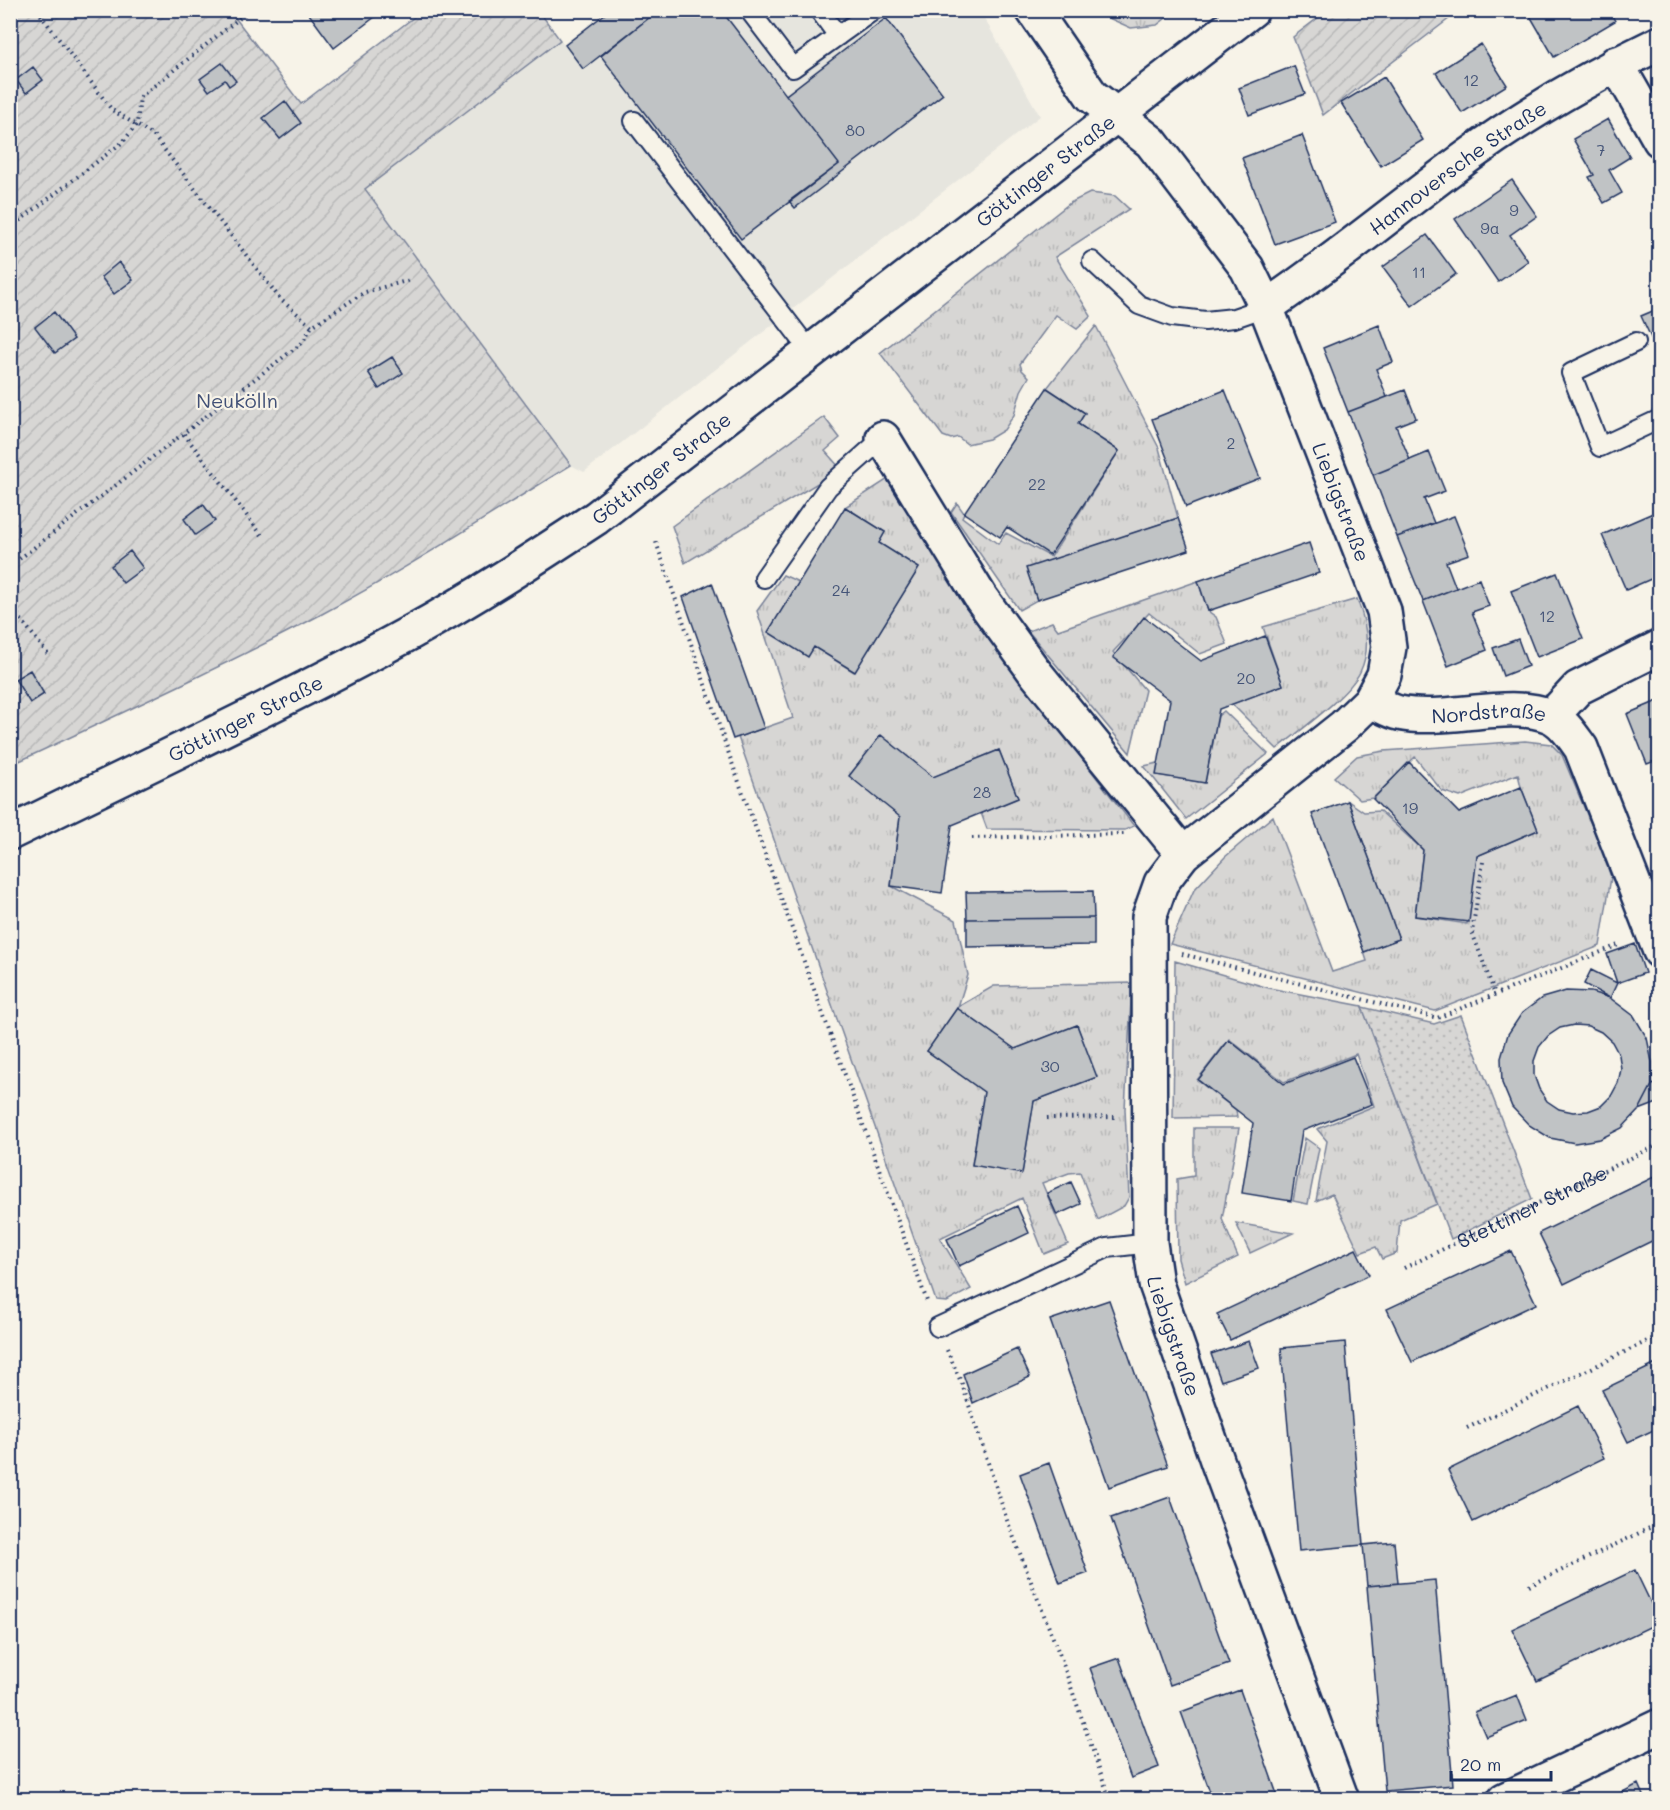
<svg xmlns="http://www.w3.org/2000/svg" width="1670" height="1810" font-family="Mali,sans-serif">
<defs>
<pattern id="grass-tufts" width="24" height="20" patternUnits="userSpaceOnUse" patternTransform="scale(1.5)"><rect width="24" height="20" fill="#d7d6d4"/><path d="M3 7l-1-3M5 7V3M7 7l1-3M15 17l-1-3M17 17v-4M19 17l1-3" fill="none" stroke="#b8b8b8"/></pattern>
<pattern id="park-dots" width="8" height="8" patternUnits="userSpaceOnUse" patternTransform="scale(1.5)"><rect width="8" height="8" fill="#d7d6d4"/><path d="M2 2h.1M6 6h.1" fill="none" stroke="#b8b8b8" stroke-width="1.8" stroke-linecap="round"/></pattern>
<pattern id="garden-furrows" width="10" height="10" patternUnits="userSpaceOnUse" patternTransform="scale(1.5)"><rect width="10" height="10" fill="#d7d6d4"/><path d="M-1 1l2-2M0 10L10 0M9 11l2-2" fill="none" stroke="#b8b8b8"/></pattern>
</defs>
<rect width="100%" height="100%" fill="#f7f3e8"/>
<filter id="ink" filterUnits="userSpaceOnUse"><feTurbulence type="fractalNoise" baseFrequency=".0167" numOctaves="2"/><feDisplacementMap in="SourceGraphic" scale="12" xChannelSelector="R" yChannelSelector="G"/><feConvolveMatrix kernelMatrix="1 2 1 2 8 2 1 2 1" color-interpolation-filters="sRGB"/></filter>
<g filter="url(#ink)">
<path fill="#e6e5de" d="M659,11h321l60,105 -456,356 -13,-7 -206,-276 195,-149 23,29z"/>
<path fill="url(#grass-tufts)" stroke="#798299" stroke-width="1.5" fill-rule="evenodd" d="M1093,11h82l-18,14 -26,3z
M1090,193l25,3 14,13 -74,48 36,59 -14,13 -21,-14 -36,49 2,6 7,7 -8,14 -7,24 -10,15 -15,9 -22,5 -9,-7 -7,2 -8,-3 -63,-83 190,-150z
M1096,326l63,122 19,70 -151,51 10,31 -18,10 -68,-98 6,-9 7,10 -2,4 36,27 8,-11 45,24 68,-106 -41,-27 7,-11 -38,-25z
M824,417l16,21 -15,13 16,18 -156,94 -13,-37z
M888,479l79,128 33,46 134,173 -9,4 -138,-1 -6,-16 37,-15 -19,-48 -66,27 -33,40 -9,69 65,34 12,55 -10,32 36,-21 138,-3 -7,126 4,88 -5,9 -26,14 -18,-48 -11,1 -27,10 26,61 -24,10 -22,-56 -82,40 31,51 -24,13 -11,-1 -198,-564 55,-19 -36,-107 26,-36 16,7 15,65 40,25 65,-104 -40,-25 6,-11 -40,-25zM957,1008l58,41 62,-24 19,52 -62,24 -12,72 -50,-8 12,-73 -57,-41z
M1198,581l10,30 8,6 11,27 -27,10 -51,-41 -36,39 32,38 -15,63 -102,-122 24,-9 6,8z
M1357,599c9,23 14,51 3,73 -12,24 -61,59 -83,77l-45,-45 51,-19 -20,-58z
M1224,711l44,43 -82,65 -42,-53 14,-3 -1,12 48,8 13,-67z
M1525,741l26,3 11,11 40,95 9,27 -11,69 -165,65 -265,-67 24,-54 31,-33 48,-41 59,156 35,-11 -3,-9 35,-13 -51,-138 16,11 16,-1 43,39 -8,66 52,8 10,-68 61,-26 -17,-43 -3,-13 -58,23 -18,-6 -27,-34 -42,41 -13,2 -26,-23 23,-21 27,-5z
M1175,961l94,27 93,18 75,198 -37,16 -3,33 -15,6 -6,-12 -16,6 -28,-59 -16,7 11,-60 -10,-12 57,-23 -18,-52 -72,28 -55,-43 -32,41 39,30 1,7 -64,1z
M1194,1128h45l-17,91 16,38 -53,26 -7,-24 -1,-80 17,-3z
M1305,1138l14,10 -11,56 -15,-3z
M1236,1223l57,10 -43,20z"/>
<path fill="url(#park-dots)" stroke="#798299" stroke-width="1.5" d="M1362,1007l72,17 27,-9 71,184 -81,40z"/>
<path fill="url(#garden-furrows)" stroke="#798299" stroke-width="1.5" d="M1453,10l1,5 -131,100 -30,-78 34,-26z
M10,11h220l71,93 121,-93h117l21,29 -195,149 206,276c-82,50 -164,104 -249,149 -102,54 -207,102 -311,151z"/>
<path fill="#c0c3c5" stroke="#1b2f5e" stroke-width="1.5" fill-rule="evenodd" d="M306,10h78l-50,38z
M610,10h49l-76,59 -18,-24z
M659,10h62l118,154 -98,75 -140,-183z
M1536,10h73l6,11 -61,36 -25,-43z
M886,18l57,76 -148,114 -6,-7 50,-37 -53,-69z
M1481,44l26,41 -45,28 -26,-40z
M222,63l14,18 -7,5 -4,-6 -16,11 -9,-12z
M1294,66l11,28 -56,21 -10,-27z
M33,67l10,13 -17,13 -10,-13z
M1384,77l39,63 -42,26 -40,-63z
M285,101l16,22 -21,16 -17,-21z
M1608,119l22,38 -21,13 13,23 -18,10 -15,-26 5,-2 -21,-36z
M1302,135l33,87 -60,22 -33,-86z
M1512,180l25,36 -27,19 18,26 -30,21 -43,-63z
M1427,235l29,39 -44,32 -29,-39z
M119,262l14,18 -19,14 -13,-17z
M1660,308v49l-19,-41z
M54,312l20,27 -19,14 -20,-26z
M1379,325l14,37 -17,7 11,28 -39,15 -25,-64z
M392,357l11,16 -24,16 -11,-17z
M1047,388l38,25 -7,11 41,27 -69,104 -43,-28 -7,10 -36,-24z
M1225,390l35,88 -74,29 -34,-88z
M1405,390l11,28 -20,8 14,34 -37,15 -25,-63z
M1429,452l16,39 -21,8 10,24 -37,14 -24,-62z
M203,504l12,17 -20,14 -11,-16z
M845,507l40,25 -6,11 40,25 -64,104 -41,-25 -6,10 -40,-25z
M1660,510v65l-34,15 -24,-55z
M1454,516l15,38 -23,8 10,26 -33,13 -26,-64z
M1178,518l11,32 -152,50 -11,-32z
M1309,543l10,30 -111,38 -10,-30z
M130,551l13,17 -20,15 -12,-17z
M1557,573l26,66 -46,18 -26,-66z
M1479,579l10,27 -17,6 15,38 -39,16 -25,-65z
M712,583l52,145 -31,11 -50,-142z
M1144,617l57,44 64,-25 18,49 -64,24 -14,74 -49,-8 14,-75 -57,-43z
M1518,639l10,27 -25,10 -10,-28z
M30,670l14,24 -14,9 -15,-24z
M1660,700v59l-13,5 -20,-50z
M881,735l52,42 66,-27 19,48 -66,27 -10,68 -51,-7 9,-69 -51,-41z
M1409,762l50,51 62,-26 17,43 -61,26 -8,66 -54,-6 8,-66 -50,-51z
M1348,801l51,138 -35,13 -52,-138z
M1093,891l1,27 -127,1 -1,-27z
M1094,918v27l-127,2v-28z
M1635,944l10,29 -28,10 -10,-29z
M1591,970l26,13 -7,15 -26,-14z
M1566,991l25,1 19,6 24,18 13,22 5,24v23l-13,25 -17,18 -22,11 -25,4 -25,-5 -21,-13 -17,-18 -10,-24 -1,-25 7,-24 14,-21 20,-15zM1574,1025l14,1 13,6 11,10 7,13 2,14 -3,14 -7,13 -10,10 -13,5 -15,1 -14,-3 -12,-8 -8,-12 -5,-14v-14l5,-14 9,-11 12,-8z
M957,1008l58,41 62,-24 20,52 -63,24 -12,73 -50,-9 12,-73 -57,-41z
M1229,1040l55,44 69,-27 19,47 -70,27 -11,70 -49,-8 11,-70 -55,-43z
M1660,1082v20l-21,8 13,-25z
M1660,1174v63l-96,47 -25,-51z
M1071,1182l10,22 -24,11 -10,-22z
M1017,1206l12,27 -70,33 -12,-27z
M1356,1249l13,26 -139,65 -13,-26z
M1511,1251l25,53 -124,58 -25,-53z
M1109,1300l59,166 -59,21 -59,-167z
M1249,1341l10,27 -38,13 -10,-27z
M1345,1342l18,203 -64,6 -18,-203z
M1017,1349l13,28 -57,26 -10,-29z
M1660,1362v65l-32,15 -26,-52z
M1578,1406l26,52 -131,64 -25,-52z
M1049,1463l39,110 -28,10 -40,-109z
M1170,1497l59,167 -59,21 -59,-167z
M1394,1542l4,41 -31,3 -4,-41z
M1635,1570l25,52 -123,59 -25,-52z
M1435,1580l18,205 -68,6 -18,-205z
M1119,1658l40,109 -28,11 -41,-110z
M1240,1690l14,39 25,71h-66l-32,-88z
M1517,1695l10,25 -41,17 -11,-25z
M1638,1784l7,16h-39l13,-6z"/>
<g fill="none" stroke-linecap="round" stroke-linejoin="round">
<defs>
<path id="lane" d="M749,10l44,58 81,-58
M819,10l19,26
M634,121l177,231
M1092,261l47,44 33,12 33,4 29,-3 32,-11
M1636,342l-65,31 29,74 60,-28
M764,578l64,-91 55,-49
M938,1327l169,-79 43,-5"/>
<g id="street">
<path id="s2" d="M1033,10l59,86 59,46 96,126 19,39 118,304 5,36 -5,28 -14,26 -26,25 -161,128 -22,29 -12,34 1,326 6,41 62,179 124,337"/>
<path d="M1616,63l44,77"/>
<path id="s3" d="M1266,307c70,-47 134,-101 201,-150 60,-44 126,-82 193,-114"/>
<path d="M883,438l98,160 53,73 149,183"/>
<path id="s4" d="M1370,701c9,3 19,10 29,12 47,10 109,-14 151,3 13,5 23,21 31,32l79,203"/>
<path d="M1552,716l26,-28 82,-41"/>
<path d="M1504,1800l156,-74"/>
</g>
<g id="secondary">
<path id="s5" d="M10,833c134,-66 270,-129 400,-200 64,-35 125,-75 186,-115l656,-508"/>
</g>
</defs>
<use href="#lane" stroke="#1b2f5e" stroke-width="22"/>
<use href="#street" stroke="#1b2f5e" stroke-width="38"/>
<use href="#secondary" stroke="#1b2f5e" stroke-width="38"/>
<g stroke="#1b2f5e" stroke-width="4" stroke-dasharray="1.5 4.5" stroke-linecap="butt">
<path d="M37,10l75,100 41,25 128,165 31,26 53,-34 45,-12"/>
<path d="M10,228l113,-86 14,-18 3,-27 110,-87"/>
<path d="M184,434l80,104"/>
<path d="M656,542l75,218 197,544"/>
<path d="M10,566l292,-223 10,-17"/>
<path d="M10,605l40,52"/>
<path d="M972,838l152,-4"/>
<path d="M1483,862l-11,70 23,62"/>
<path d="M1182,954l255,64 184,-74"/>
<path d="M1047,1118l69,-1"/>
<path id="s1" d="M1404,1268l256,-124"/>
<path d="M947,1350l15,34 45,136 55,141 48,139"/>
<path d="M1467,1428l193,-93"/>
<path d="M1529,1586l131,-63"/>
</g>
<use href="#lane" stroke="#f7f3e8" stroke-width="18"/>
<use href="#street" stroke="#f7f3e8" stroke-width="33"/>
<use href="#secondary" stroke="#f7f3e8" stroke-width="33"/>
</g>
</g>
<g text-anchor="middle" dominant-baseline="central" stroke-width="4.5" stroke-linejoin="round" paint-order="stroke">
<g font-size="16" fill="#445478">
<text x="1471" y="79">12</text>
<text x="855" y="129">80</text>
<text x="1601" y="149">7</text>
<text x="1514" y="209">9</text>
<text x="1490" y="227">9a</text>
<text x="1419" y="271">11</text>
<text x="1231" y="442">2</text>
<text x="1037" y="483">22</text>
<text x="841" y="589">24</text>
<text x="1547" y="615">12</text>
<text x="1246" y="677">20</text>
<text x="982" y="791">28</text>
<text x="1410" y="807">19</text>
<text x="1050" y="1065">30</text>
</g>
<g font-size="20" fill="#1b2f5e" stroke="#f7f3e8">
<text stroke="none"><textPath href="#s3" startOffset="237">Hannoversche Straße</textPath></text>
<text stroke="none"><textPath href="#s5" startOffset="1234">Göttinger Straße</textPath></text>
<text stroke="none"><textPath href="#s5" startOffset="748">Göttinger Straße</textPath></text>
<text stroke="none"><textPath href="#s2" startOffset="590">Liebigstraße</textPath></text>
<text stroke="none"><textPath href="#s4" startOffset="122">Nordstraße</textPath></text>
<text stroke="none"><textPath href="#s5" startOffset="262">Göttinger Straße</textPath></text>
<text stroke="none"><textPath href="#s1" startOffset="142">Stettiner Straße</textPath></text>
<text stroke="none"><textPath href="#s2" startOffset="1538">Liebigstraße</textPath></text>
</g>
<g font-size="20" fill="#415076" stroke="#f7f3e8">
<text x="237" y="400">Neukölln</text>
</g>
</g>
<rect width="1670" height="1810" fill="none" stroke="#f7f3e8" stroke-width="36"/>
<rect x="18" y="18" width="1634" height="1774" fill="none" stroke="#1b2f5e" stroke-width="2" filter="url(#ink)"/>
<path d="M1451 1771v9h100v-9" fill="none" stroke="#1b2f5e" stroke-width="3"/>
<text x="1460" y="1771" font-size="18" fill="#1b2f5e" stroke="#f7f3e8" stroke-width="4.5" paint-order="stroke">20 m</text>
</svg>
